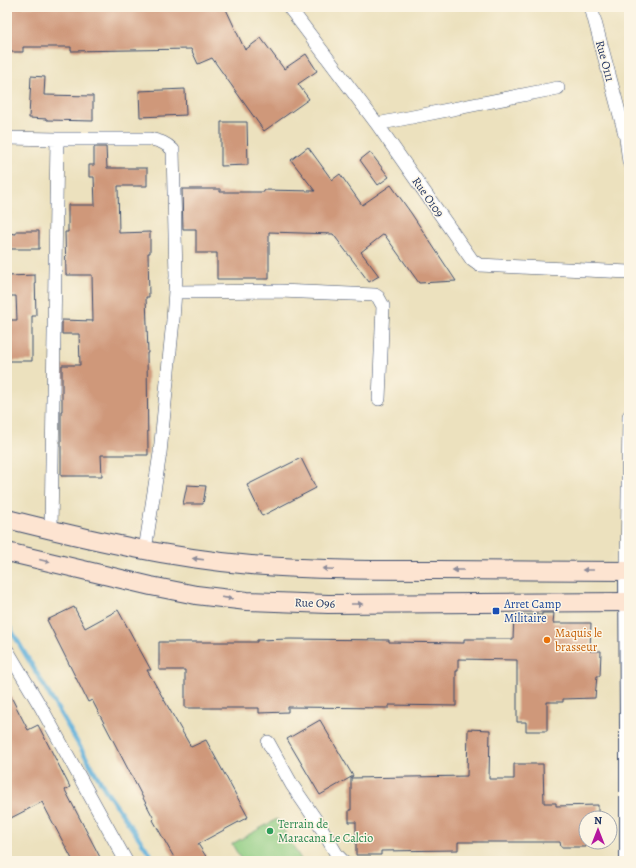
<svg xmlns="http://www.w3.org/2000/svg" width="636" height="868" font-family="Alegreya,serif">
<rect width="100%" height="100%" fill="#fcf5e5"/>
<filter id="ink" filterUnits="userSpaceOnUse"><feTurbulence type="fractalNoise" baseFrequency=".025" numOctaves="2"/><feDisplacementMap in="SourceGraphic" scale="8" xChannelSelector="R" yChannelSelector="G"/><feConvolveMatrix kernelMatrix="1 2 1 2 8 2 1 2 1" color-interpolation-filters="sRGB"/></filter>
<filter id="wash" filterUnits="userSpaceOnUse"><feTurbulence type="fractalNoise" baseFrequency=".012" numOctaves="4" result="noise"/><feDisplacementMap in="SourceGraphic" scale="16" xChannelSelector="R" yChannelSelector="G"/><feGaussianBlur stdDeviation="0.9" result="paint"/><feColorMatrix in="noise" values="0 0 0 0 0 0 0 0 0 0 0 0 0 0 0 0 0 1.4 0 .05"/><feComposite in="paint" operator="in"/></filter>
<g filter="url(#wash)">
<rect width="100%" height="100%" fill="#ece1be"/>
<path fill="#90cd83" stroke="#567e70" d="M277,819l25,42h-60l-10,-17z"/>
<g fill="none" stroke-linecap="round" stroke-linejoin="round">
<path stroke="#61b1dc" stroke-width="4.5" d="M7,623l99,168 49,70"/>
</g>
<g id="blocks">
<path fill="#cf987a" d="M7,7h218l20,43 16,-12 23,31 22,-15 11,17 -19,13 11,15 -45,32 -52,-73 -14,6 -7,-15 -120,2v-4h-48v5h-16z
M31,76l14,1 -1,18 49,1v25l-46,-1v-1l-18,-1z
M185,89l1,26 -46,2 -1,-26z
M221,122h26l1,43 -27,1z
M94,147h12l1,21h40v18h-29l1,47 31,-1v21h-2l1,44h-3l2,56h-1l1,102h-47l1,21h-41v-65h1v-46h18l-1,-31h-17v-14l31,1 -1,-46h-26l-1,-43h3v-27h27l-1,-28h-5v-12h5z
M308,147l24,33 8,-6 22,31 29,-20 20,28 45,68 -37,2 -35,-49 -23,18 18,24 -10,6 -36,-48 -64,-2v47h-52v-26h-21v-24h-13l-1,-40h38v3h44v-2l51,1 -24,-31z
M370,152l19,25 -11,8 -18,-25z
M16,231h23v18h-32v-16l9,1z
M35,275l1,41h-4v45h-25v-41h10l-1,-24h-9v-20z
M301,458l15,30 -54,28 -15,-31z
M187,485l19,1 -3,18h-20z
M74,607l11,21 33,-18 33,60h-4l44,77 15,-7 42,77 -50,27 11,17h-33l-23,-41 1,-1 -62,-119 -4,2 -41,-82z
M542,613h12l-1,10h38l-1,28h11l-1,25h-3l-2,22 -32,1v3h-16v29h-21v-9h-9v-62h-1l-58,-1v12h-2v35l-67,-1v3l-101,-1v5l-29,1v-5h-74v-38h-26v-28h98v-2l33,-1 99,1v2l75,1v-4h49l1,-24h28z
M7,689l21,41 10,-5 32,62 -5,3 37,71h-29l-31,-59 -35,18z
M320,720l33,56 -33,19 -33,-56z
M468,729l22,1 -1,49h25v-15h29l1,39h12v3l42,-1v13h-12v29h-25l-1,-5h-102v8l-77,1v4h-25v-33h-7v-12h2v-32l116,-2z"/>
</g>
</g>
<g filter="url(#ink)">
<use href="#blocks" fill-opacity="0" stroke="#3a4a6c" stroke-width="1"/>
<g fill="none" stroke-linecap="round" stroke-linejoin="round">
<defs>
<path id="minor" d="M289,7l88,117 95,136 7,5 150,7
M591,7l35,131 3,24
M377,124l181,-36
M7,138l50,1 -6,391
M57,139h93c10,2 16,4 23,11l3,126 -3,44 -13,133 -15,97
M175,292l105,-1 95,4 3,2 5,9 -4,93
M627,571l2,-155
M7,650l35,59 84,152
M268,742l24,43 30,44 15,26 6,6"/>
<path id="tertiary" d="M627,571l1,157v133"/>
<path id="secondary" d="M7,519c80,20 162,39 244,46 62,5 124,5 186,5 64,0 128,1 192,1
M7,552l144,34 45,9 51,6 81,3 301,-2"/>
</defs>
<use href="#minor" stroke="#3a4a6c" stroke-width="14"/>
<use href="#tertiary" stroke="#3a4a6c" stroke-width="18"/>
<use href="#secondary" stroke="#3a4a6c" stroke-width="20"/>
<use href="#minor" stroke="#fff" stroke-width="13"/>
<use href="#tertiary" stroke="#fff" stroke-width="16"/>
<use href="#secondary" stroke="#fde4d1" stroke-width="18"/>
</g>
<defs><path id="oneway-solid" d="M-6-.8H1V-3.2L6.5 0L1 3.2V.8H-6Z"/></defs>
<g fill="#8c8a98">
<use href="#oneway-solid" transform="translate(198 559) rotate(-173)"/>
<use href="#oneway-solid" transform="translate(45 561) rotate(14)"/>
<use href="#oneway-solid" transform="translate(328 569) rotate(-177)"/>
<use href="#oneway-solid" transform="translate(458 570) rotate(-180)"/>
<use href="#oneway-solid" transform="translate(588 570) rotate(-180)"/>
<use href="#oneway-solid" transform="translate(227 598) rotate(7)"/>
<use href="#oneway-solid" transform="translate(357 604)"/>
</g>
</g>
<rect fill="#1a4fb4" stroke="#fcf5e5" stroke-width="1.5" x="492" y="607" width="8" height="8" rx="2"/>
<circle fill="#e8710a" stroke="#fcf5e5" stroke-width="1.5" cx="547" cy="640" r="4"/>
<circle fill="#2e9e5b" stroke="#fcf5e5" stroke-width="1.5" cx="270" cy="831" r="4"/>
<g text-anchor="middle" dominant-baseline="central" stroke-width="3" stroke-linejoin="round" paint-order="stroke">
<g font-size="12" fill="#1b2f5e" stroke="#fcf5e5">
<text transform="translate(605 61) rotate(75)">Rue O111</text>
<text transform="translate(428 197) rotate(55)">Rue O109</text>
<text transform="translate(315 603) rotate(2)">Rue O96</text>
</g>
<g font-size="12" fill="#164399" stroke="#fcf5e5" text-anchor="start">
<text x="504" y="604">Arret Camp<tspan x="504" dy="14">Militaire</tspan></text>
</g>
<g font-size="12" fill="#c56008" stroke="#fcf5e5" text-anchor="start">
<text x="555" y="633">Maquis le<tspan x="555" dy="14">brasseur</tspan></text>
</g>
<g font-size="12" fill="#27864d" stroke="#fcf5e5" text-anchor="start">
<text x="278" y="824">Terrain de<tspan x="278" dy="14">Maracana Le Calcio</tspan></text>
</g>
</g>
<rect width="636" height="868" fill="none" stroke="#fcf5e5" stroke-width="24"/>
<g transform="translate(598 830)"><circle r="19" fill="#fcf5e5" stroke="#a2a6af"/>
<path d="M0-3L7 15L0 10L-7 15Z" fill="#b5179e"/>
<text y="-6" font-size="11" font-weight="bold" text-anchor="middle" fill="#1b2f5e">N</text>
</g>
</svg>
